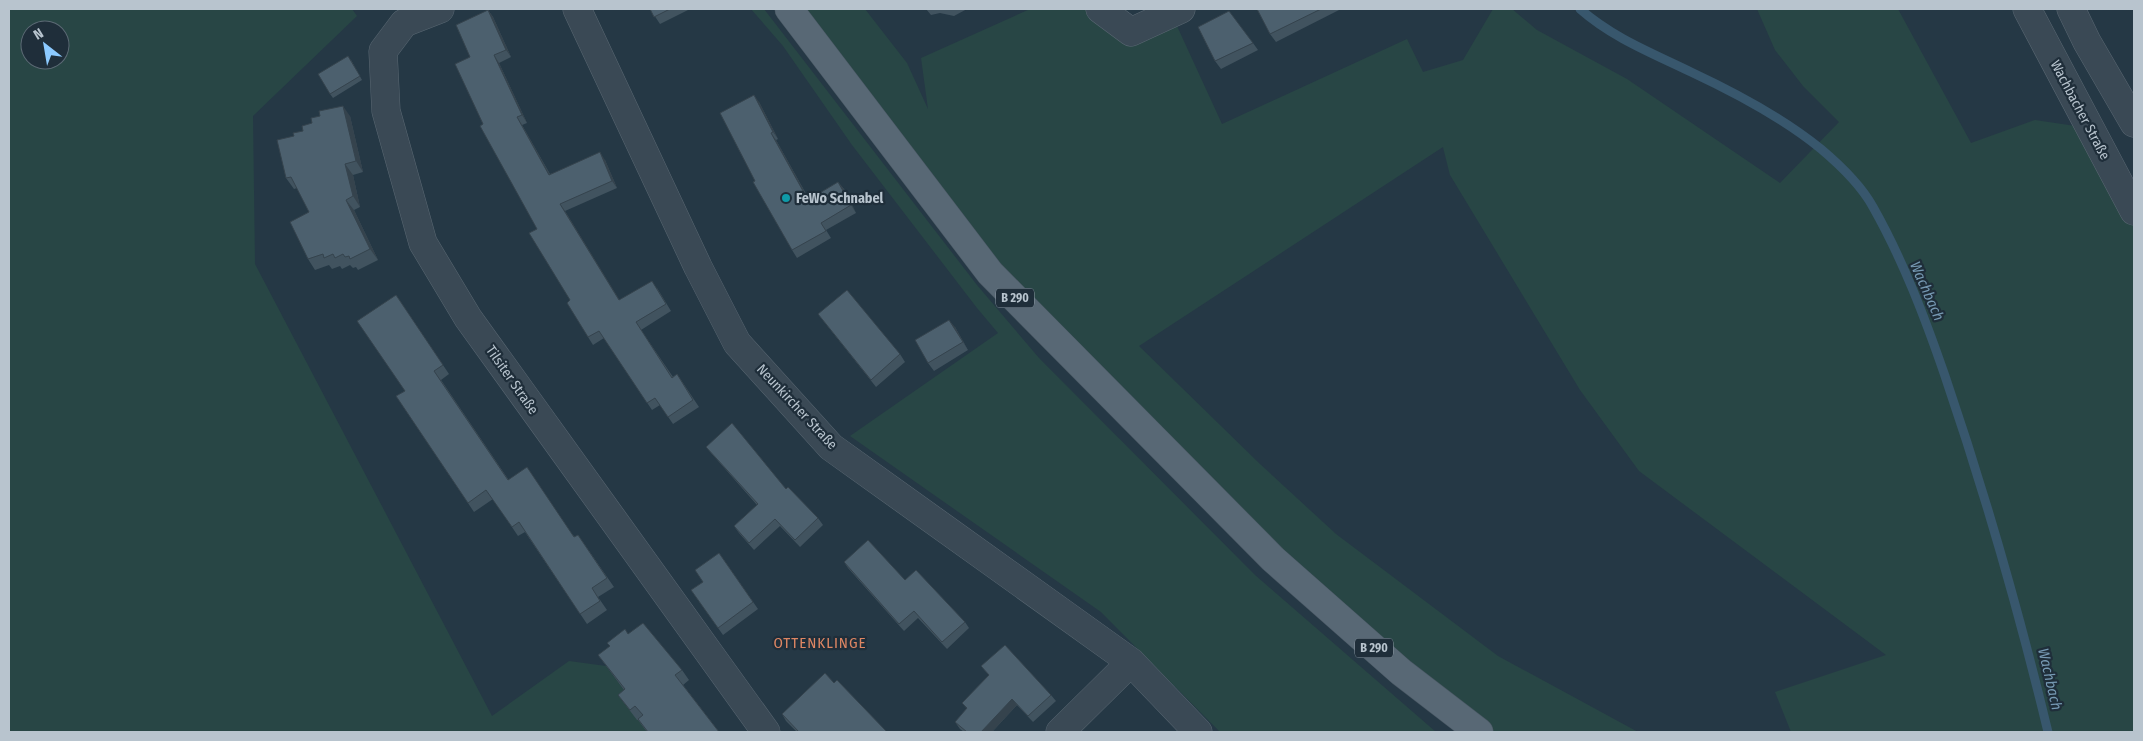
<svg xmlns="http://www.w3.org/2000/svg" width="2143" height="741" font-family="'Fira Sans Condensed',sans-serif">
<rect width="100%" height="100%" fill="#253845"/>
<path fill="#284645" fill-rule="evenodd" d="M9,9h343l5,7 -104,100 2,148 237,452 77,-55 37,5 28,37 13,29h-638zM30,30h30v30h-30z
M751,9h13l213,276 62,73 216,217 181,157h-216l-119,-120 -251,-176 148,-103 -21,-25 -125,-163 -69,-99z
M789,9h76l42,54 21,46 -7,-51 109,-49h62l39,23 40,-19 51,111 185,-85 16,33 40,-12 30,-51h19l25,21 90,49 153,104 59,-61 -36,-36 -28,-36 -18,-41h141l73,134 64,-23 54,8 45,83v521h-343l-16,-40 111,-37 -247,-184 -59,-81 -130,-215 -7,-28 -304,199 121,118 76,70 162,122 140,76h-159l-78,-60 -362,-351z"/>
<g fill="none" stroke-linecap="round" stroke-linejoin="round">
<path stroke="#38576d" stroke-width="9" d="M1580,9c33,29 72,44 111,63 45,21 92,46 130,77 19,16 40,36 52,58 30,53 52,111 72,169 40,117 74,236 103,356"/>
<defs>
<path id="minor" d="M440,9l-36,14 -21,28 3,60 37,132 45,75 298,414
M577,9l121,258 39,76 94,104 300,215 67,70
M1100,9l31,23 50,-23
M2071,9l16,33 47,81
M1060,732l71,-70"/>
<path id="tertiary" d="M2027,9l107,202"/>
<path id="primary" d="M789,9l201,264 283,286 128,113 78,60"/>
</defs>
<use href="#minor" stroke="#596772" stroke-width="29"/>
<use href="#tertiary" stroke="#596772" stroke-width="29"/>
<use href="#primary" stroke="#475561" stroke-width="29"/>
<use href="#minor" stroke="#3a4955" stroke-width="28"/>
<use href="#tertiary" stroke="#3a4955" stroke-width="28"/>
<use href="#primary" stroke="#586875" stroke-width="28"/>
</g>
<path fill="#41535f" d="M650,9h40l-30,15z
M926,9h41l-13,7 -14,-3 -9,2z
M1257,9h84l-65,33 -6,-8z
M488,10l5,7 18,40 -12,6 28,60 -5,2 28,49 55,-14 12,28 -52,23 54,89 38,-12 14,23 -30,19 32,47 4,-3 22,33 -26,17 -13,-19 -8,5 -48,-72 -11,7 -5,-8 -51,-108 -54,-105 -13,-67z
M1253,43l5,7 -37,19 -6,-8z
M351,60l11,20 -29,18 -3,-4z
M759,102l19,37 -2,1 33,59 29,-17 6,7 12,24 -30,17 5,8 -34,20 -5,-8 -37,-69z
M350,116l13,56 -10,3 7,32 -6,3 24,50 -20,10 -2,-3 -3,1 -3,-3 -8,4 -2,-3 -8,3 -3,-4 -14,5 -7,-11 1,-47 -12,-24 -3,1 -8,-11 8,-42 9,-5 9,-8z
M396,295l53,79 -8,6 67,99 67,58 3,-2 36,52 -16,10 9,13 -20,14 -62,-92 -7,4 -25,-37 -19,13 -78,-116 9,-5z
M818,314l82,40 5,8 -29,25z
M955,327l13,23 -34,21 -6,-8z
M706,447l80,42 32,29 5,7 -23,22 -20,-21 -26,24 -15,-17 -5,-7 23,-21 -45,-51z
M719,553l39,56 -35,26 -32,-45 12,-8z
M844,562l61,18 60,42 4,6 -22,21 -29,-31 -14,13 -56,-63z
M628,634l54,36 7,10 -6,5 36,47h-72l-9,-12h-1l-19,-25 6,-5 -26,-35z
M981,666l70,29 5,6 -23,21 -16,-17 -25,27h-28l-4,-3 -5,-7 12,-13 -5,-6 27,-28z
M834,683l53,49h-90l-11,-11 -4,-7z"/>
<path fill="#35434d" d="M488,10l5,7 18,40 -5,-7z
M494,55l5,8 28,60 -5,-8z
M754,95l5,7 19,37 -5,-7z
M343,106l7,10 13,56 -7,-11z
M517,117l5,8 32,57 -5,-7z
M771,133l5,7 37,67 -5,-7z
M600,152l5,8 12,28 -5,-7z
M345,164l8,11 7,32 -7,-11z
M838,182l6,7 12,24 -5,-8z
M346,200l8,10 24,50 -8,-11z
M560,204l5,7 59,96 -5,-7z
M949,320l6,7 13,23 -5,-8z
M1012,699l5,6 -25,27h-11z"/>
<path fill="#4c606e" stroke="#35434d" d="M650,9h20l-16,8z
M1257,9h64l-51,25z
M488,10l18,40 -12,5 28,60 -5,2 32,58 51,-23 12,29 -52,23 59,96 33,-19 14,23 -30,18 36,56 5,-4 16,26 -25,17 -13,-19 -8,5 -48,-72 -11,6 -21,-34 3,-3 -41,-67 8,-4 -57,-103 3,-2 -28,-60 15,-7 -14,-32z
M1229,11l24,32 -38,18 -17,-34z
M348,56l12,20 -30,18 -12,-20z
M754,95l19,37 -2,1 37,67 30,-18 13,23 -30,18 5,8 -34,19 -39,-68 2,-1 -35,-68z
M343,106l13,55 -11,3 8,32 -7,4 24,49 -20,10 -1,-3 -4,1 -2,-3 -8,4 -2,-4 -9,4 -1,-4 -15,5 -18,-37 19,-10 -18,-35 -5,1 -9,-38 17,-4 -1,-3 10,-2 -1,-5 10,-3 -1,-5 9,-2 -1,-5z
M847,290l53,64 -29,26 -53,-66z
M396,295l47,70 -9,6 74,109 19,-13 47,70 4,-2 29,43 -15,10 8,13 -20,13 -61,-92 -7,5 -26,-37 -18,13 -72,-107 9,-5 -48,-70z
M949,320l14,22 -35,21 -13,-23z
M732,423l54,66 2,-2 30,31 -23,22 -20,-21 -26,24 -15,-17 24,-22 -52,-57z
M868,540l37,40 11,-10 49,52 -23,20 -28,-31 -15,13 -55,-62z
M719,553l34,49 -35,26 -27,-38 12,-8 -8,-12z
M643,623l39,47 -7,5 44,57h-71l-10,-13 5,-4 -8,-9 -5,4 -12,-15 7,-6 -27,-34 12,-9 -3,-3 18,-14 3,5z
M1005,645l46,50 -23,21 -16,-17 -31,33h-14l-12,-10 12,-14 -5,-5 27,-28 -8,-9z
M825,673l9,10 3,-3 50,52h-88l-17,-18z"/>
<circle fill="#0f9aa8" stroke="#1f2e3a" stroke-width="2" cx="786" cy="198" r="5"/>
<g text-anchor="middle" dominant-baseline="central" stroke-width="4.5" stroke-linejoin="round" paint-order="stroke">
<g fill="#1f2e3a" stroke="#8a97a2" stroke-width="1">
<rect x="996" y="288.5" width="38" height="19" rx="4"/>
<rect x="1355" y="638.5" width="38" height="19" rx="4"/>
</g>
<g font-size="12" font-weight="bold" fill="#b8c4ce">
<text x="1015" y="298">B 290</text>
<text x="1374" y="648">B 290</text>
</g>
<g font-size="14" fill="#b8c4ce" stroke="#1f2e3a">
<text transform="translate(2080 110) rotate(62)">Wachbacher Straße</text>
<text transform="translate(512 380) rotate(55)">Tilsiter Straße</text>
<text transform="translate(797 407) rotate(47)">Neunkircher Straße</text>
</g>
<g font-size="14" font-weight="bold" fill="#b8c4ce" stroke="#1f2e3a" text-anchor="start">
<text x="796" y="198">FeWo Schnabel</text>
</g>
<g font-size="15" font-style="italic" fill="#7699b3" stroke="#1f2e3a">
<text transform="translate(1927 291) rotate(66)">Wachbach</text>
<text transform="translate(2050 679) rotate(77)">Wachbach</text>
</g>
<g font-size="15" letter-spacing="1" fill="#de8663" stroke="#1f2e3a">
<text x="820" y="643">OTTENKLINGE</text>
</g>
</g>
<rect width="2143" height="741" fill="none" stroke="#b8c4ce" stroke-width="20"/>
<g transform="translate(45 45) rotate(329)"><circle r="24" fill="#1f2e3a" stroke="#5c6a75"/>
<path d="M0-4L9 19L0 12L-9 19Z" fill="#8ccaff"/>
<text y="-8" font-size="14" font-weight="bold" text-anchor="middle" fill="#b8c4ce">N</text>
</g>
</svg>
